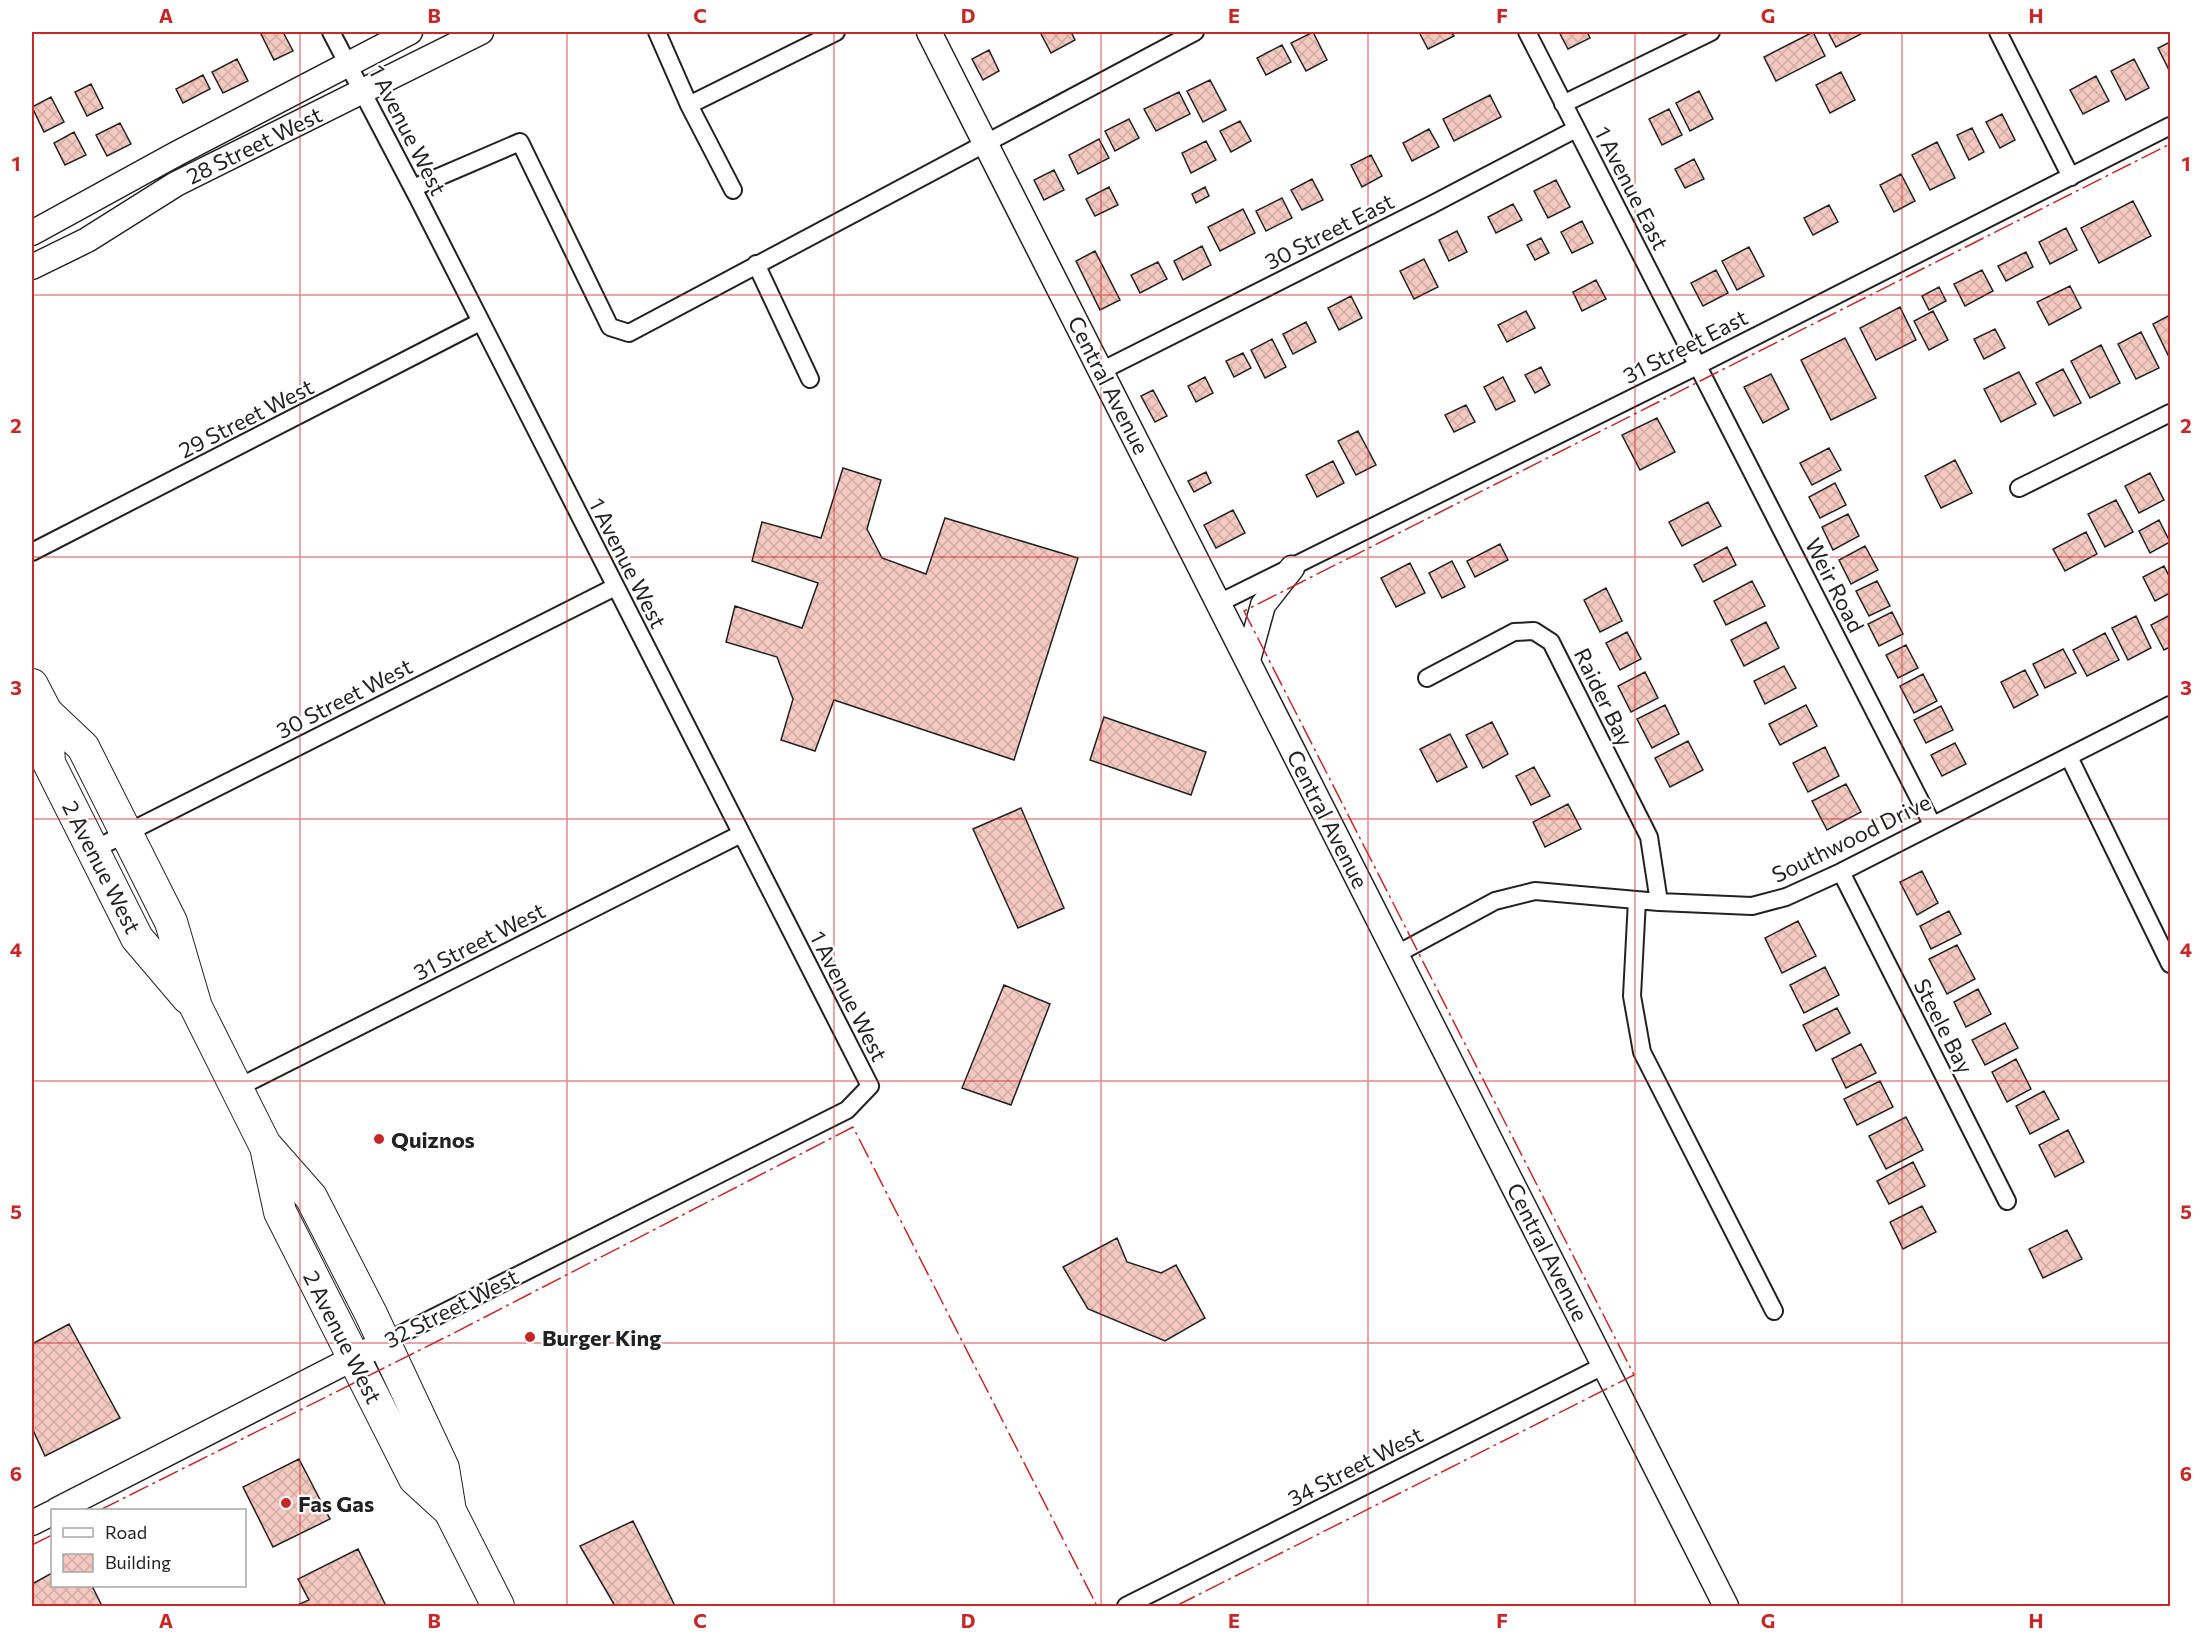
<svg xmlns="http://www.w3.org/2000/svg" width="2202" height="1638" font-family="Commissioner,sans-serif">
<defs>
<pattern id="building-cross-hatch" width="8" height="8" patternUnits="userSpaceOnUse" patternTransform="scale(1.5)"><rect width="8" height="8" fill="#f3c9c0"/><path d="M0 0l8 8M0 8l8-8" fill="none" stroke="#d0aca5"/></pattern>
</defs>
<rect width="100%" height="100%" fill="#fff"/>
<path fill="url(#building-cross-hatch)" stroke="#222" stroke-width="1.5" d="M260,32h23l10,19 -19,9z
M1040,32h31l4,8 -24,13z
M1313,32l14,28 -21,11 -15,-28z
M1419,32h32l3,4 -26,13z
M1559,32h28l3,6 -22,11z
M1813,32l12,24 -49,25 -12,-24z
M1828,32h32l1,2 -25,13z
M2170,42v30l-12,-24z
M1282,45l9,17 -25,13 -9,-17z
M989,50l10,21 -16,9 -11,-21z
M237,59l11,22 -25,12 -11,-21z
M2134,59l15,29 -23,12 -15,-29z
M1841,72l14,28 -25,13 -14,-28z
M203,75l7,14 -27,14 -7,-14z
M2096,76l13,25 -26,13 -13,-24z
M1210,80l16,30 -23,12 -16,-31z
M91,84l12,24 -16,8 -12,-24z
M1699,91l14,28 -23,12 -14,-28z
M1179,92l11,22 -34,17 -12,-22z
M1490,95l11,22 -47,24 -11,-22z
M51,97l13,25 -20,10 -12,-25z
M1669,109l13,26 -20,10 -13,-26z
M2002,114l13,26 -15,8 -14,-26z
M1129,119l10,19 -24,13 -10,-20z
M1240,121l11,20 -20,11 -11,-21z
M120,123l11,21 -24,12 -11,-21z
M1972,128l12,24 -15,8 -12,-25z
M1429,129l10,18 -27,14 -9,-18z
M74,132l12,23 -21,10 -11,-22z
M1099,139l10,19 -31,16 -9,-19z
M1206,141l10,19 -25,13 -9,-20z
M1937,142l18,36 -25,12 -18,-35z
M1371,155l11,21 -20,11 -11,-22z
M1694,159l10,20 -19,9 -10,-19z
M1054,170l10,20 -20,10 -10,-20z
M1901,174l14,27 -21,11 -14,-27z
M1312,179l11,21 -21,10 -11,-20z
M1556,180l14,27 -22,11 -14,-27z
M1109,187l9,18 -23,11 -9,-17z
M1205,187l4,9 -13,7 -4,-9z
M1282,198l10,20 -26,13 -10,-20z
M2133,201l18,35 -52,27 -18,-35z
M1513,204l9,16 -26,13 -8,-16z
M1829,205l9,17 -25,13 -9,-17z
M1243,209l12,24 -35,18 -12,-24z
M1582,221l11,22 -21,10 -11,-21z
M2066,228l11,22 -27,14 -11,-22z
M1457,231l10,21 -18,9 -10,-21z
M1541,238l8,15 -14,7 -8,-15z
M1202,246l9,19 -28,15 -9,-19z
M1749,247l15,29 -27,14 -15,-29z
M1095,251l25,49 -20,10 -24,-49z
M2026,252l7,15 -27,14 -8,-15z
M1424,259l14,28 -24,12 -14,-28z
M1158,262l9,17 -27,14 -9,-18z
M1716,270l12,23 -25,13 -12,-23z
M1982,270l11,21 -28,15 -11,-22z
M1596,280l10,19 -24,12 -9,-19z
M2070,286l11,22 -32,17 -12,-23z
M1939,287l7,14 -17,9 -7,-14z
M1351,296l11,22 -23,12 -11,-22z
M1900,307l16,33 -40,20 -16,-32z
M1526,311l9,17 -28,14 -9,-17z
M1933,311l15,29 -19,10 -15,-29z
M2170,315v38l-2,2 -15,-31z
M1306,322l10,20 -23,12 -10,-20z
M1995,329l10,19 -21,11 -10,-20z
M2141,332l18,36 -23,11 -18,-35z
M1845,338l31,60 -45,22 -30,-60z
M1272,339l14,28 -21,11 -14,-28z
M2101,345l19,38 -30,15 -19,-37z
M1243,353l8,15 -17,9 -8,-16z
M1541,367l9,18 -15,8 -10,-18z
M2063,369l18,34 -27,13 -18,-33z
M2019,372l17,32 -35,18 -17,-33z
M1771,374l18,35 -26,14 -19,-36z
M1205,377l8,16 -17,9 -8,-16z
M1503,377l12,24 -19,9 -12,-23z
M1153,390l14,26 -12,6 -14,-26z
M1466,405l9,17 -21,10 -9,-17z
M1657,418l18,34 -35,18 -18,-35z
M1358,431l18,34 -20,10 -18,-34z
M1829,448l12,22 -29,15 -12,-22z
M1955,460l17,33 -31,15 -16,-32z
M1333,461l11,22 -27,14 -11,-22z
M843,468l38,12 -14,49 15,29 44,16 19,-56 133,40 -64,202 -180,-60 -19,51 -34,-11 12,-41 -16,-42 -51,-15 9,-36 67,22 16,-45 -66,-22 10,-39 59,16z
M1206,472l5,11 -17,9 -6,-11z
M2150,473l14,27 -25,13 -14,-27z
M1835,483l11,22 -26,13 -11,-21z
M2116,500l17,32 -28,15 -17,-33z
M1708,502l13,24 -39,20 -13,-24z
M1233,510l12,23 -29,15 -12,-23z
M1848,514l11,22 -26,14 -11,-23z
M2159,520l11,22 -20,11 -11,-22z
M2086,532l11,22 -32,17 -12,-22z
M1500,544l8,16 -33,17 -8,-16z
M1865,546l13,24 -27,14 -12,-24z
M1727,547l9,18 -33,17 -9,-17z
M1452,561l13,26 -23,11 -13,-25z
M1410,563l15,30 -29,14 -15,-29z
M2164,566l6,12v15l-15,8 -12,-24z
M1752,581l13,25 -39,19 -12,-24z
M1877,581l13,25 -21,10 -13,-25z
M1606,588l16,33 -22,11 -16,-32z
M1892,612l11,22 -24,12 -11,-22z
M2170,615v32l-6,3 -13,-25z
M2136,616l15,32 -23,12 -16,-32z
M1766,622l13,26 -35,18 -13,-26z
M1627,632l14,27 -21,11 -14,-27z
M2105,633l14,27 -32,16 -14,-26z
M1906,645l12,23 -20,10 -12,-23z
M2063,649l13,24 -31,15 -12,-24z
M1784,666l12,22 -31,16 -11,-23z
M2025,670l13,25 -24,13 -13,-26z
M1645,672l13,26 -27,14 -13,-26z
M1923,674l14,27 -23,12 -14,-27z
M1665,705l14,29 -27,14 -15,-29z
M1806,705l11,21 -37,19 -11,-21z
M1941,706l12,24 -27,13 -12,-23z
M1104,717l102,35 -15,43 -101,-35z
M1492,722l16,32 -25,14 -17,-33z
M1450,734l17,33 -30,15 -17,-33z
M1688,741l15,29 -33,17 -15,-29z
M1955,743l11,21 -24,12 -11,-21z
M1825,747l14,29 -31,16 -15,-29z
M1534,767l16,29 -19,9 -15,-29z
M1846,784l15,28 -34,18 -15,-29z
M1568,804l13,25 -36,18 -12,-25z
M1021,808l43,100 -46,20 -45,-99z
M1922,871l16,32 -21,12 -17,-33z
M1949,911l12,23 -30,15 -11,-23z
M1798,921l18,35 -34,17 -17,-35z
M1957,945l18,34 -28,15 -18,-35z
M1825,967l14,28 -35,18 -14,-28z
M1004,985l46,19 -39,101 -49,-17z
M1978,989l13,25 -25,13 -12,-25z
M1837,1008l13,25 -34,18 -13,-26z
M2005,1023l13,25 -33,17 -13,-25z
M1861,1044l15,29 -30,15 -14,-29z
M2016,1059l15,30 -24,13 -15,-30z
M1880,1081l13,26 -36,18 -13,-26z
M2044,1091l15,28 -29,15 -14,-28z
M1906,1117l17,33 -37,19 -17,-33z
M2068,1130l16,32 -29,15 -16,-32z
M1913,1162l12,24 -36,18 -12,-23z
M1922,1206l14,26 -33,17 -13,-27z
M2067,1230l15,29 -39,19 -14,-29z
M1117,1238l10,24 34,11 15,-8 29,53 -40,23 -77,-32 -25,-42z
M69,1324l51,94 -75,38 -13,-28v-84z
M299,1459l31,60 -57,28 -30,-60z
M633,1521l42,85h-60l-35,-60z
M358,1549l28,57h-91l14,-6 -11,-21z
M52,1573v13h40l10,20h-70v-22z"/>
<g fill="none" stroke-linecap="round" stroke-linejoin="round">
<defs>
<path id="street" d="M331,32l87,166 452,888 -23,24 -462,232
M657,32l32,73 44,85
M1527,32l405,792
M1998,32l73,145
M1563,104l148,-72
M689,105l147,-73
M413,188l107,-46 90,185 19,6 566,-301
M756,264l54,115
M1101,371l330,-166 145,-76
M2019,488l151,-75
M32,552l448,-230
M1219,603l478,-237 473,-240
M1427,678l87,-46 20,-1 17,11 98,195 10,65
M2069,757l101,207
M93,850l522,-263
M1841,872l166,329
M1637,900l-5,96 10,56 132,259
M1397,954l98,-53 40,-10 124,11 93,4 34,-9 55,-25 329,-167
M237,1088l504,-254
M1126,1606l479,-241"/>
<path id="secondary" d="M929,32l797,1574
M32,233l144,-79 234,-122
M32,267l55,-27 89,-56 305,-152
M1248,660l15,-55 29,-37
M57,1510l328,-168
M32,1523l20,-10"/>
<path id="highway" d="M32,685l14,27 37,35 88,175 25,85 70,140 14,65 135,267 35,32
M46,712l3,51 88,175 51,60
M267,1147l44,50 60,117 72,154 7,43 48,95"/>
</defs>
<use href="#street" stroke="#222" stroke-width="20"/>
<use href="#secondary" stroke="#222" stroke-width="27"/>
<use href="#highway" stroke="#222" stroke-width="34"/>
<use href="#street" stroke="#fff" stroke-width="16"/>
<use href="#secondary" stroke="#fff" stroke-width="24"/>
<use href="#highway" stroke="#fff" stroke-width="32"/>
<path stroke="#c62828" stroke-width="1.5" stroke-dasharray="21 4.5 3 4.5" stroke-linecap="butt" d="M100,1510l352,-176 401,-207 244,479
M32,1545l20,-10
M1176,1606l458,-231 -390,-764 926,-467"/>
</g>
<path fill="none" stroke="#c62828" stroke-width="1.5" stroke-opacity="0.55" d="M300,32v1574M567,32v1574M834,32v1574M1101,32v1574M1368,32v1574M1635,32v1574M1902,32v1574M32,295h2138M32,557h2138M32,819h2138M32,1081h2138M32,1343h2138"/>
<g fill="#c62828" stroke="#fff" stroke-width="2">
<circle cx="379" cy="1139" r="6"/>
<circle cx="530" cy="1337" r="6"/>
<circle cx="286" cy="1503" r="6"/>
</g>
<g text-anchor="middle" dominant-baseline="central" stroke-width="4.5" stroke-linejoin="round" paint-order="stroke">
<g font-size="22" fill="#222" stroke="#fff">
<text transform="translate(408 130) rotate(63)">1 Avenue West</text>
<text transform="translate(254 145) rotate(-26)">28 Street West</text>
<text transform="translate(1632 188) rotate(63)">1 Avenue East</text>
<text transform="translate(1329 231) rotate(-27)">30 Street East</text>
<text transform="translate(1685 346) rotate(-27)">31 Street East</text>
<text transform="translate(1109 385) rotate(63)">Central Avenue</text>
<text transform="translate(246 418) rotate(-27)">29 Street West</text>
<text transform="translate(628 563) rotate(63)">1 Avenue West</text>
<text transform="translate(1835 585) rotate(63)">Weir Road</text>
<text transform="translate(1604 697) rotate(64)">Raider Bay</text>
<text transform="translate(344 698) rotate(-27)">30 Street West</text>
<text transform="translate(1328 819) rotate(63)">Central Avenue</text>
<text transform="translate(1851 838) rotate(-26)">Southwood Drive</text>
<text transform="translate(102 867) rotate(63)">2 Avenue West</text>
<text transform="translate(479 941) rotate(-27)">31 Street West</text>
<text transform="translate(849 996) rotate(63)">1 Avenue West</text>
<text transform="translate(1944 1026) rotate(63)">Steele Bay</text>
<text transform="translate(1548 1252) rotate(63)">Central Avenue</text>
<text transform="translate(451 1308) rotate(-27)">32 Street West</text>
<text transform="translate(343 1337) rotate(63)">2 Avenue West</text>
<text transform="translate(1355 1466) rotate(-27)">34 Street West</text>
</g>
<g font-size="22" font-weight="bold" fill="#222" stroke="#fff" text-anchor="start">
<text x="391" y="1139">Quiznos</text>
<text x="542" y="1337">Burger King</text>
<text x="298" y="1503">Fas Gas</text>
</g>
</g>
<rect width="2202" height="1638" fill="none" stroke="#ffffff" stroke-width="66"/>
<rect x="51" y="1509" width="195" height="78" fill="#ffffff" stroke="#a7a7a7" stroke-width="1.5"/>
<rect x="63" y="1528" width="30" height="9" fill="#ffffff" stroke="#a7a7a7" stroke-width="1.5"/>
<text x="105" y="1539" font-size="18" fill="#222222">Road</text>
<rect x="63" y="1554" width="30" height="18" fill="url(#building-cross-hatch)" stroke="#a7a7a7" stroke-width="1.5"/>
<text x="105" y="1569" font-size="18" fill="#222222">Building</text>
<rect x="33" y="33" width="2136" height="1572" fill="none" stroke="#c62828" stroke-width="2"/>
<g font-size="20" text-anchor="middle" font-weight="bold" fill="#c62828">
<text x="166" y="23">A</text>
<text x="434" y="23">B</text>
<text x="700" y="23">C</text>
<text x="968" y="23">D</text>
<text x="1234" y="23">E</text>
<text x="1502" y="23">F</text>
<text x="1768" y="23">G</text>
<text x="2036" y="23">H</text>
<text x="16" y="171">1</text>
<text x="2186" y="171">1</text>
<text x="16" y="433">2</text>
<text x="2186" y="433">2</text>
<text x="16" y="695">3</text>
<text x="2186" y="695">3</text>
<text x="16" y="957">4</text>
<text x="2186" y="957">4</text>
<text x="16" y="1219">5</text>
<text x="2186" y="1219">5</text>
<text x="16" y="1481">6</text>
<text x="2186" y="1481">6</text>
<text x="166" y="1628">A</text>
<text x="434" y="1628">B</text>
<text x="700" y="1628">C</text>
<text x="968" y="1628">D</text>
<text x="1234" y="1628">E</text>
<text x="1502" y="1628">F</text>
<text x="1768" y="1628">G</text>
<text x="2036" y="1628">H</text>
</g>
</svg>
